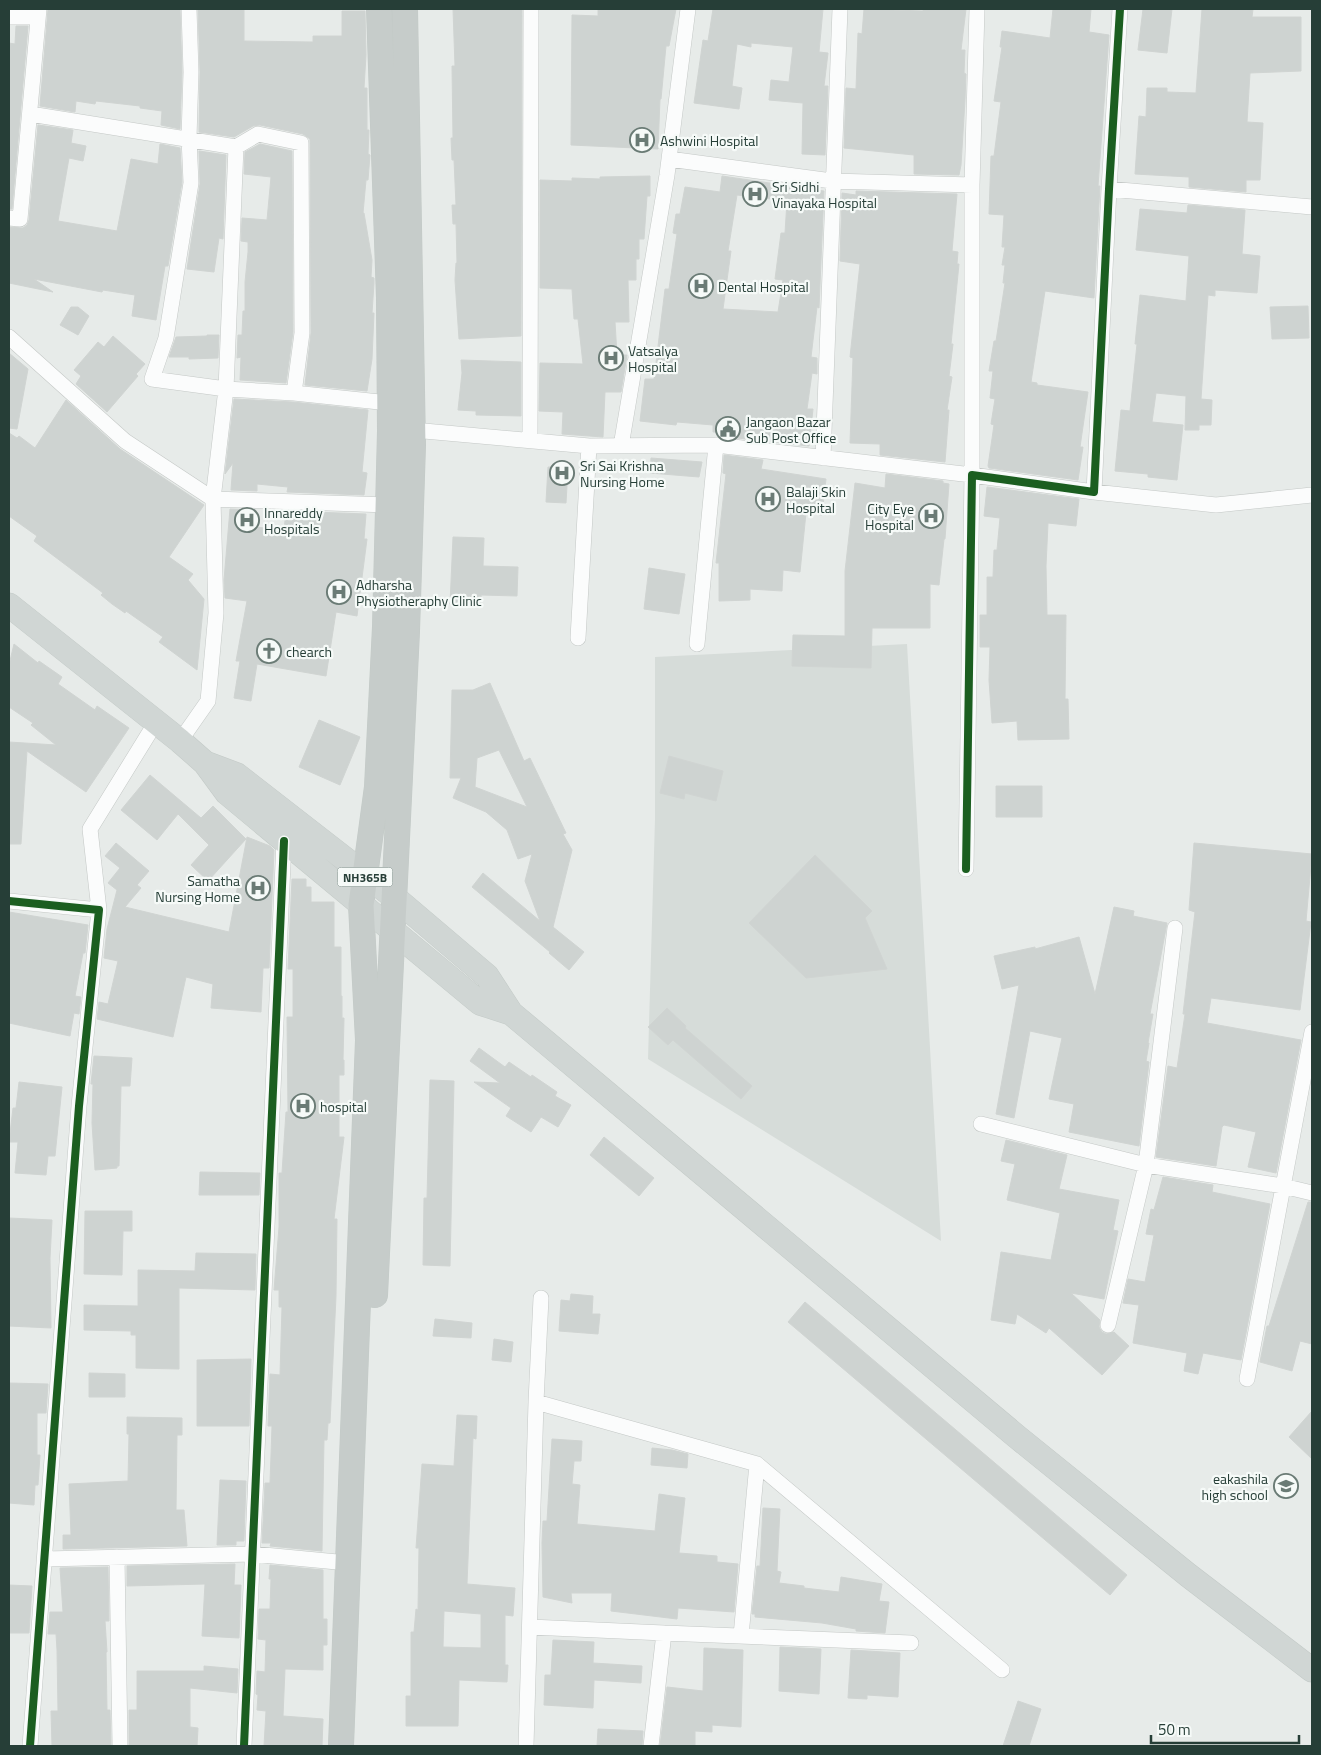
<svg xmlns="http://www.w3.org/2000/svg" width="1321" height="1755" font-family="'Titillium Web',sans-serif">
<rect width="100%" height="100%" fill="#e7ebe9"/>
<path fill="#d6dcd9" d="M907,644l34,597 -293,-182 7,-240v-162z"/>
<path fill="#ced3d1" stroke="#d0d4d2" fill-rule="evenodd" d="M48,9h132l2,63 -2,57 -19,-4 1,-14 -22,-3v-2l-44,-5 -1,3 -19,-3 -1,11 -35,-6z
M198,9h46v32l69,1v-6h29v-25h23l1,44 -2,33h3v42h2l-1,24 2,1 -2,25h-2l-3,33h1l8,47 -1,17 3,1v5l-2,30h2l-2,46 -5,32 -62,-6 6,-52 -1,-194 -7,-5 -43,-9 -7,1 -19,11 -35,-5 1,-60z
M453,9h69l-1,327 -62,3 -4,-59 1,-17h1l-1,-39h-3l-1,-19h4l-2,-45h-2l-1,-22h2l-1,-72h3z
M598,9h78l-7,37h-3l-5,53h-1l-2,50 -87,-4 1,-130 26,1z
M713,9h110l-4,43 9,1 -4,33h4l-3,69 -23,-1 1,-51 -34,-3 2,-20 18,2 4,-35 -42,-4v4l-14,-3 -5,42 10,2 -3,21 -45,-6 9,-63 5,1z
M864,9l59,2v-2h43l-5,41h4l-1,23 2,1 -1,26 -4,65 -2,10 -45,-1v-19l-70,-7 2,-60 10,1 2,-56 4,1z
M1053,9h38l-2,23 20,3 -11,151h2l-6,112 -49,-7 -14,91 6,1v2l51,7 -8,55h3l-5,33 -89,-12 -1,-2 6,-41 -3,-1 4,-25 -5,-1 3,-27h-4l5,-30h2l9,-58h-2l2,-18h-3l3,-18h-3l2,-32 -15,-1 2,-58h3l7,-54 -7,-1 8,-54h-2l2,-16 48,7z
M1143,9h29l-5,44 -29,-3z
M1202,9h51l-1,8h49v54l-51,2 -3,49 16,1 -3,57h-14v12l-57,-5v-10l-54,-3 4,-58 7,1 1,-29h20v4l29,1z
M16,26h12l-16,183h-3v-166l6,1z
M38,125l35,5 -2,13 15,3 -3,15 -14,-3 -11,63 59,10 14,-72 27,5 2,-20 20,4 2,34 -14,84h-3l-9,54 -24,-4 3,-21 -32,-5 -1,2 -68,-13 19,13 -44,-9v-56l14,1 4,-3 2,-5z
M260,144l32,7 1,181 -7,51 -46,-3 1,-23 -4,1 1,-23h4l1,-24h2v-29l3,-30v-10l-7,-1 1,-23 25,2 4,-43 -27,-3 1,-22z
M199,151l27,4 -3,84 -4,-1 -5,34 -27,-3 13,-85z
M650,176v20h-3l-3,43h-5v20h-3v21h-8l1,42h-14l2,33h10l-6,37h-16l-2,45 -41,-3 1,-22 -24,-1 1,-48 43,1 -5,-45h-4l-2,-30 -32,-1v-108l32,1v-3l28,1v-2z
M722,176l102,15 -5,117 -2,-1 -6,50 6,1v16l-5,-1 -5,36h6l-4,37 -90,-10v-4h-6v-7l-36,-3 -1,3 -36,-4 5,-42h9l11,-90h4l8,-55 -4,-1 3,-19h4l5,-27 35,5zM737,195l50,6 -2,32h-4l-6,46 8,1 -5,32 -55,-3 8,-58h-3z
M856,191l101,3 -5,57 6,1 -1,12h2l-8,80h2l-4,32 3,1 -5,33h2l-4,52 -65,-7v-11l-30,-1 3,-85 -3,-1 10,-93 -20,-3 2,-68 14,2z
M1188,205l57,5 -3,44 18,2 -3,37 -42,-3v6l-7,-1 -7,104 11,1 -1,25h-12v5h-14l1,-34 -30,-3 -4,29 31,3 -6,55 -29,-3v-3l-33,-3 6,-61 9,1 7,-67h-2l5,-49 46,6 3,-45 -53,-6 4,-41 47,4z
M1308,306l1,32 -37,1 -2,-32z
M71,307h7l11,9 -11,19 -18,-10z
M207,335h12l-1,23 -29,1v-2h-20l7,-20 31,-1z
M113,336l32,28 -9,10 2,2 -31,36 -31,-28 5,-8 -7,-6 24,-28 6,5z
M9,353l19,16 -11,60 -8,-1z
M461,360l60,2v54l-45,-1v-4l-18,-1 4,-37z
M234,399l59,3 75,8 -6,62 5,1 -3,22 -77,-3 1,-5 -31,-3v7l-26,-1 2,-27 -8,11z
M66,400l54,49 84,56 -35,52 24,17 -5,6 16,19 -7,71 -38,-28 4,-5 -37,-26 -1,2 -13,-9 -11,-9 2,-2 -69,-52 3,-5 -28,-20v-83l8,5 2,-2 16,12z
M724,455l39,5 -2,9 65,10 -4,36 -16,-2 -6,59 -17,-2 -1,21 -32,-2v11l-31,1v-38h-3l10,-89 -3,-1z
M651,458l51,4 -3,15 -49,-4z
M548,467l20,1 -2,35 -20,-1z
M886,474l57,7v2l6,1 -4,55h-1l-5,46 -9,-1v44h-58l-1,40 -79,-2 1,-31 52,1v-65l10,-88 30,5z
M987,487l92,12 -3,27 -28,-3 -2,43 1,49h19l-1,84h3l1,40 -51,1 -1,-19 -25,2 -3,-43 1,-33h-10v-32h7v-38h6l1,-27h3l3,-32 -16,-2z
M230,509l26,1 -1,17 29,3 2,-19 80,3 -2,25h3l-10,77 -21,-4 -10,64 -69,-12 -6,37 -17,-3 6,-37h-4l11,-60 -22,-3 -1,-18z
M453,537l31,1 -1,28 35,1 -1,29 -36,-1v10l-31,-1z
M649,568l36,6 -6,40 -35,-5z
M14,644l24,19 1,-2 23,16 -4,7 37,26 2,-4 32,22 -43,64 -59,-41 -6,93h-12v-102l47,3 -25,-20 2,-2 -24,-16v-42z
M490,683l34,78 6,-3 36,75 -3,1 9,16 -19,77 31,25 -15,18 -20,-17 1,-1 -78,-65 11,-14 57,48 -15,-40 7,-27 -14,5 -11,-29 -21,-18 -33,-14 8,-20h-11l2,-88h21zM499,750l28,57 -52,-20 2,-29z
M319,720l41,17 -20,48 -41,-18z
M669,756l54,15 -7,30 -31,-8 -1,6 -24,-6z
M150,775l51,43 12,-12 33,33 -38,42 -17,-16 18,-20 -31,-31 -21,26 -36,-30z
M996,786h46v31h-46z
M247,837l23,9 4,4 -5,118h-6l-2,44 -50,-4 2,-24 -27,-7 -13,60 -76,-18 2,-17 9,2 10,-43 -14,-3 3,-29 10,-39 -9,-7 12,-15 -15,-12 11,-13 33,28 -12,14 4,3 -16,19 104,25z
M1194,843l118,11 -6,67 5,1 -11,88 -89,-12 -4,25 94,17 -25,133 -28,-6 8,-35 -32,-7 -2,2 -6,39 -60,-9 12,-91 9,2 8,-54h-2l12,-102 -6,-2z
M815,855l57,56 -7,7 22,51 -81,9 -57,-55z
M292,879h14v8h5v15h23v45h7v49h1v22h2l-1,42h1v15h-5v62h5l-10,82h3l-1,77 -6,127h-2l-1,17h-3l-2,111 -52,-5 1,-3h-9l3,-60h5l2,-57h-4l2,-52 10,1 2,-68h-3v-17h-5l5,-63v-54h3l4,-61h2l-1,-95h6v-48h-5z
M1114,907l20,4 -1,5 34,7 -17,91h3l-5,29h1l-3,18 3,1 -10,84 -70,-14 5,-28 -25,-5 13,-61 -32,-7 -16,87 -18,-4 23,-129 -17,4 -8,-33 41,-9v2l44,-12 16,57z
M9,912l79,13 -3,28h-2l-8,43 6,1 -2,17 -5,-1 -4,23 -61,-13z
M667,1008l19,18 -1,2 67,58 -11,13 -68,-59 -5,5 -20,-18z
M479,1048l26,19 4,-5 22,15 1,-2 25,17 -2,4 16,9 -13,22 -17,-10 -10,15 -25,-16 5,-8 -37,-26 26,1 -30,-22z
M94,1056l38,2 -2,28h-9l-2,80h-2v2l-22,2 -3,-47 1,-39h-2z
M430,1080l24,1 -4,185 -27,-1 1,-67h3z
M19,1082l43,5 -7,69h-7l-2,19 -31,-2 3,-31h-9l4,-34h3z
M604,1137l50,41 -15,18 -49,-41z
M1006,1140l61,15 -8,34 60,11 -6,30 5,1 -14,68 -33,-6 29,27 -1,7 3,5 4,2 8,-2 15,14 -27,29 -53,-47 -3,5 -29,-19 -2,10 -24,-4 10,-68 50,8 9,-47 -53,-13 8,-36 -14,-3z
M200,1172l60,1 -1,22h-60z
M1163,1177l50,8 -1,7 58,12 -29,156 -38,-7 -5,21 -14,-3 3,-18 -54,-10 6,-38 -16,-2 5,-24 17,3 9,-47 -8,-1 5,-25 3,1z
M1308,1202h4v142l-12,-3 -8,30 -32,-9 7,-36h2z
M85,1211h47v20h-9l-1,44 -38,-1z
M9,1218l43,2 -2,38 1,70 -42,-2z
M196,1253l60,1 -1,36 -76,-2v81l-43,-1v-33h-5v-4l-47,-1v-25l54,1v-36l57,1z
M571,1294l22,2 -1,18h8l-2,20 -39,-3 2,-31 9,1z
M805,1302l322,273 -17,20 -322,-273z
M435,1319l37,4 -1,15 -38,-2z
M494,1339l19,3 -2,20 -19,-2z
M251,1359l-2,67h-52v-66z
M89,1373l36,1v23h-36z
M9,1383l39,1 -2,29h-9v42h3l-2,30h-3l-1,20 -25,-2z
M1312,1411v48l-23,-22z
M457,1415l20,1 -1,23 -3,-1 -6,146 48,4 -2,28 -8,-1v50h3l-1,17 -48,-2 -1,46h-52v-30h5v-64h3l2,-23 2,1 1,-62h-3l6,-84 32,2zM444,1611l37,3v34l-38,-1z
M127,1417l55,1v17h-5l-1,75h8l3,36 -124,3v-14h8l-2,-51 59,-3 1,-47h-2z
M552,1439l30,2 -1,20h-7l-2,23 8,1 -3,39 78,7 4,-37 26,4 -6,55 38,3v6l21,2 -4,48 -56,-4 -1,11 -66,-8 1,-18h-41l1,10 -29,-6 -1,-54 1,-22h4z
M652,1448l20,2 16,4 -1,14 -36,-3z
M220,1480l26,1 -2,60h-8v4h-19z
M763,1508l17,1 -3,62 4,1 -2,11 25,3v2l35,4 2,-15 41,7 -3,17 10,1 -4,31 -29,-2v-2l-34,-6 -67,-6v-3h-3l5,-48h3z
M235,1564l-1,21h7l-2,53 -37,-2 3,-52 -78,2v-20z
M270,1565l53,5v49h4v26h-4v25l-38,-1 -2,47 40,3 -1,27h-58l2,-35 -9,-1 1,-15 -2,-1 1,-23 8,1 1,-32 -8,-1 1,-30h11l1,-30h-2z
M108,1567l1,54h-4l2,31h-1l1,58h3l1,36h-59l-1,-35h7l-1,-61 -1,-16h-8l2,-22h13l-3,-44z
M9,1585l23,1 -3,47h-20z
M553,1640l41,2 -1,21 49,3 -1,17 -47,-3 -1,28 -49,-3 1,-30h6z
M780,1647l41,2 -2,45 -40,-3z
M704,1648l39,2 -2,77 -29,-2v7l-17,-1v15h-35l7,-59 36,4z
M851,1650l49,3 -2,44 -31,-2v4l-19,-1z
M204,1666l34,3 -1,24 -47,-5v39l8,1 -1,18h-68v-36h8v-39h67z
M1018,1701l23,8 -12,37h-26z
M598,1729l45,2 -1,15h-45z"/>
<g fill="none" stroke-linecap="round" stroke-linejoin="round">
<defs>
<path id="minor" d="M189,9l2,63 -2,66 2,45 -25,155 -14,41 74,10 -13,110 175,6
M9,17h29
M30,114l206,33 22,-13 43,9 1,190 -8,60 95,10
M236,147l-10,242 68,4
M669,159l163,22 140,4
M1109,189l203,18
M9,218l11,1 19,-210
M9,337l116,104 88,58 3,114 -8,88 -28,40
M413,430l176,16 127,-1 -19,199
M530,440l1,-431
M716,445l256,30v-290l5,-176
M621,446l46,-271 21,-166
M823,458l17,-449
M1094,492l122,13 96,-10
M578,638l11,-192
M966,869l6,-394 122,17 15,-303 11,-180
M9,901l90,9 -20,196 -49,640
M99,910l-9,-81 66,-107
M981,1124l165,41 137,21 29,7
M1108,1325l38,-160 29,-237
M1247,1379l65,-347
M536,1402l221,62 245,206
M117,1557l3,189
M45,1559l208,-5 95,9
M530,1627l134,6 -13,113
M664,1633l247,10
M741,1636l16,-172
M244,1746l40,-905
M526,1746l10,-344 5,-104"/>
<path id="primary" d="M9,605l171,136 25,22 22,30 253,210 31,10
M205,763l32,12 157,122 93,79 24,37 505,423 172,139 124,95"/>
<path id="trunk" d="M375,1295l32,-664 6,-186 -8,-436
M341,1746l27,-706 -7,-135 16,-118 8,-160 5,-196 -1,-133 -10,-289"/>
</defs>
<use href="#minor" stroke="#c4c8c6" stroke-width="16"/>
<use href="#primary" stroke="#c3cac7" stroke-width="25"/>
<use href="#trunk" stroke="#c3cac7" stroke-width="26"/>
<use href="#minor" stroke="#fbfcfc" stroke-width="15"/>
<use href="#primary" stroke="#d0d6d4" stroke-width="24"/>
<use href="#trunk" stroke="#c6ccca" stroke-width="25"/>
<defs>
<path id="cycleway" d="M966,869l6,-394 122,17 15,-303 11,-180
M9,901l90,9 -20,196 -49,640
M244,1746l40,-905"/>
</defs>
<use href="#cycleway" stroke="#f6faf8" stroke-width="11"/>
<use href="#cycleway" stroke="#1b5e20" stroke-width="8"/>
</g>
<defs>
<symbol id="hospital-ring" viewBox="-11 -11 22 22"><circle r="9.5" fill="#f6faf8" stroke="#6a7b75" stroke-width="1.5"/><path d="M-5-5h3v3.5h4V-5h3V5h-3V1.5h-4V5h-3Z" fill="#6a7b75"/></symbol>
<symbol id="civic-ring" viewBox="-11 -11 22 22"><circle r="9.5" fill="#f6faf8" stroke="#6a7b75" stroke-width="1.5"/><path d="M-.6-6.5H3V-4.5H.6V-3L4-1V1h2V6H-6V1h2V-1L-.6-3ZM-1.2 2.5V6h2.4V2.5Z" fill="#6a7b75"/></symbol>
<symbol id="church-ring" viewBox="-11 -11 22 22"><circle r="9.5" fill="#f6faf8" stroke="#6a7b75" stroke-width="1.5"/><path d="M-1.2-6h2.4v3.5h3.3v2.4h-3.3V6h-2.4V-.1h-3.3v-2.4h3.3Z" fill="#6a7b75"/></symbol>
<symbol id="school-ring" viewBox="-11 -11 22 22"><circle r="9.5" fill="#f6faf8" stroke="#6a7b75" stroke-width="1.5"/><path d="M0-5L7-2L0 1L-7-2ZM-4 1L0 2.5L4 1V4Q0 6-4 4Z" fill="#6a7b75"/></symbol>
</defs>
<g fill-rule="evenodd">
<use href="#hospital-ring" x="628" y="126" width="28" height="28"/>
<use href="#hospital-ring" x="741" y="180" width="28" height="28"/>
<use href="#hospital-ring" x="687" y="272" width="28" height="28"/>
<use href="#hospital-ring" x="597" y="344" width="28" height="28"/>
<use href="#civic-ring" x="714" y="415" width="28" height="28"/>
<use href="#hospital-ring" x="548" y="459" width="28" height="28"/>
<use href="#hospital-ring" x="754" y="485" width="28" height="28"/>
<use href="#hospital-ring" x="917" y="502" width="28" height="28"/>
<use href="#hospital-ring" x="233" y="506" width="28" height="28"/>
<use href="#hospital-ring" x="325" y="578" width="28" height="28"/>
<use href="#church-ring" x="255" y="637" width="28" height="28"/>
<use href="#hospital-ring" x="244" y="874" width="28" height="28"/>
<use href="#hospital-ring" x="289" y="1092" width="28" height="28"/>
<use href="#school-ring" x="1272" y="1472" width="28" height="28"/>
</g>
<g text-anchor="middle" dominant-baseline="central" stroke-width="4.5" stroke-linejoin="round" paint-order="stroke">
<rect fill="#f6faf8" stroke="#647671" stroke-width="1" x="337.5" y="867.5" width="55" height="19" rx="4"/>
<g font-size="12" font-weight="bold" fill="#263e37">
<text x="365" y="877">NH365B</text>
</g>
<g font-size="14" fill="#263e37" stroke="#f6faf8" text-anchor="start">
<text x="660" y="140">Ashwini Hospital</text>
<text x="772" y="186">Sri Sidhi<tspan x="772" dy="16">Vinayaka Hospital</tspan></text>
<text x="718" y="286">Dental Hospital</text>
<text x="628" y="350">Vatsalya<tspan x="628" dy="16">Hospital</tspan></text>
<text x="746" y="421">Jangaon Bazar<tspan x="746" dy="16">Sub Post Office</tspan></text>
<text x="580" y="465">Sri Sai Krishna<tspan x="580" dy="16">Nursing Home</tspan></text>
<text x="786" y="491">Balaji Skin<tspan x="786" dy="16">Hospital</tspan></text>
<text x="914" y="508" text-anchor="end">City Eye<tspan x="914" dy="16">Hospital</tspan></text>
<text x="264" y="512">Innareddy<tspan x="264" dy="16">Hospitals</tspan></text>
<text x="356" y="584">Adharsha<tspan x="356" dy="16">Physiotheraphy Clinic</tspan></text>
<text x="286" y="651">chearch</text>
<text x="240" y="880" text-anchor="end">Samatha<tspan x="240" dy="16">Nursing Home</tspan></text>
<text x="320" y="1106">hospital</text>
<text x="1268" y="1478" text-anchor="end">eakashila<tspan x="1268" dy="16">high school</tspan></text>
</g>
</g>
<rect width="1321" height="1755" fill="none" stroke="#263e37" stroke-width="20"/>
<path d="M1151 1735v8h148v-8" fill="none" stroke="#263e37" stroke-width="2.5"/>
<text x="1158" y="1735" font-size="15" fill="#263e37" stroke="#f6faf8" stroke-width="4" paint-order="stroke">50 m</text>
</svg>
